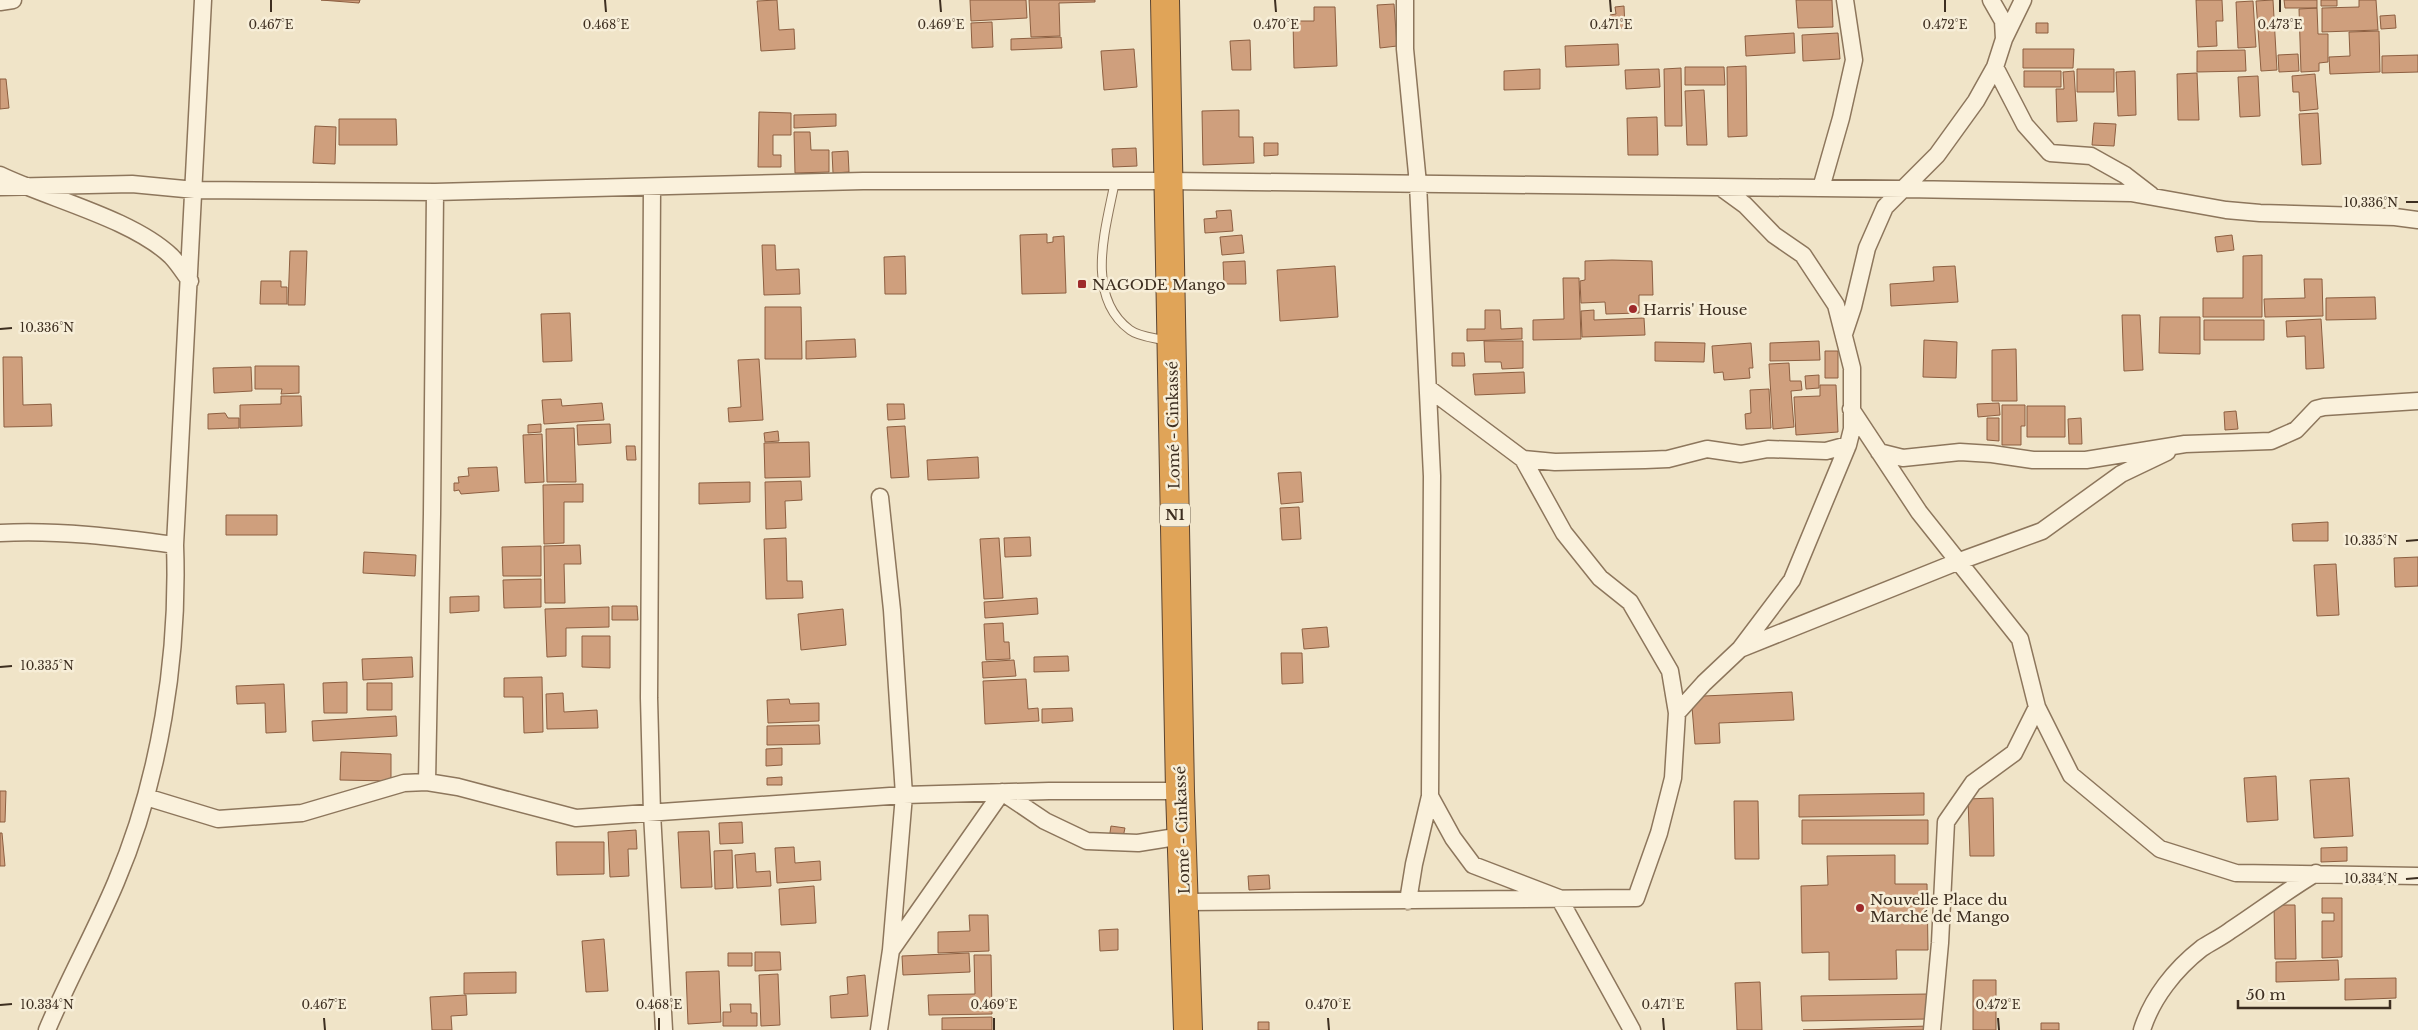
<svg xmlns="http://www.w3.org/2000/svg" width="2418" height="1030" font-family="'Libre Baskerville',serif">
<rect width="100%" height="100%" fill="#f0e4c8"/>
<path fill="#cf9f7d" stroke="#8d5f41" d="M321,0h39l-1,3z
M777,0l2,30 15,-1 1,20 -34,2 -4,-50z
M970,0h56l1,18 -56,3z
M1029,0h66v2l-36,1 1,33 -29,1z
M1796,0h36l1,27 -35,1z
M2196,0h26l1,21h-7l1,25 -19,1z
M2273,0l4,70 -16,1 -5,-70z
M2284,0h33v8h-32z
M2321,0h16v6h-16z
M2359,0h17l2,30 -56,2v-24l37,-1z
M2253,1l3,46 -18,1 -2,-46z
M1394,4l3,42 -17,2 -3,-43z
M1624,6l1,22 -14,1 -1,-14 6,-1 -1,-7z
M1314,7h21l2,59 -43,2 -1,-47h21z
M2317,8l1,26h10v28l-9,1v8l-18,1 -2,-63z
M2395,15l1,13 -15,1 -1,-13z
M992,22l1,25 -21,1 -1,-25z
M2036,23h12v10h-12z
M2379,31l1,41 -50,2 -1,-17 21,-1 -1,-24z
M1794,33l1,20 -49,3 -1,-20z
M1838,33l2,26 -37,2 -1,-26z
M1061,37l1,11 -51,2v-11z
M1250,40l1,30h-19l-2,-29z
M1618,44l1,21 -53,2 -1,-21z
M1134,49l3,38 -33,3 -3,-39z
M2023,49h51l-1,19h-50z
M2245,50l1,21 -49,1v-21z
M2298,54l1,17 -20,1 -1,-17z
M2418,55v17l-36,1v-17z
M1746,66l1,70 -19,1 -1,-70z
M1685,67h39l1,18h-40z
M1681,68l1,58h-17l-1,-57z
M1540,69v20l-36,1v-19z
M1659,69l1,18 -34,2 -1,-19z
M2077,69h37v23h-37z
M2024,71h37v16h-37z
M2074,71l3,50 -20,1 -1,-33h8l-1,-17z
M2135,71l1,44 -18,1 -2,-44z
M2197,73l2,47h-21l-1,-46z
M2315,74l3,35 -18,2 -1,-19h-6l-1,-16z
M2258,76l2,40 -20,1 -2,-40z
M0,79h6l3,29 -9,1z
M1704,90l3,55h-20l-2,-54z
M1239,110v27h14l1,26 -51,2 -1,-54z
M759,112l32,1v22h-18v20h8v12h-23z
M2318,113l3,51 -19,1 -3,-51z
M836,114v12l-42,2v-13z
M1657,117l1,38h-30l-1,-37z
M339,119h57l1,26h-58z
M2094,123l22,1 -2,22 -22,-1z
M315,126l21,1 -1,37 -22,-1z
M794,132h16l1,18h18v22l-34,1z
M1264,143h14v12l-14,1z
M1136,148l1,18 -24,1 -1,-18z
M848,151l1,21 -16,1 -1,-21z
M1231,210l2,21 -28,2 -1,-14 13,-1 -1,-7z
M1047,234v9l6,-1v-5l11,-1 2,57 -44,1 -2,-59z
M1242,235l2,18 -22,2 -2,-18z
M2232,235l2,15 -17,2 -2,-15z
M762,245h13l1,25 23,-1 1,25 -36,1z
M290,251h17l-2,54h-17z
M2262,255v62h-59v-19h40v-42z
M905,256l1,38h-21l-1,-37z
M1612,260l40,1 1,34h-14v18l-33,1 -1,-12 -24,1 -1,-22 5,-1v-19z
M1245,261l1,23h-22l-1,-22z
M1335,266l3,51 -58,4 -3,-51z
M1955,266l3,36 -67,4 -1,-22 44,-3 -1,-14z
M1563,278h16l2,61 -48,1v-20l31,-1z
M2304,279h18l1,37 -58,1 -1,-18 41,-1z
M261,281h20v6h6v17h-27z
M2375,297l1,22 -50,1v-22z
M765,307h36l1,52h-37z
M1485,310h15l1,19 21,-1v11l-55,2v-12h18z
M1594,310v10l50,-2 1,17 -63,2 -1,-26z
M570,313l2,48 -29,1 -2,-48z
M2122,315h18l3,55 -19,1z
M2160,317h40v37l-41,-1z
M2321,319l3,49 -18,1 -1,-33 -18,1 -1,-16z
M2204,320h60v20h-60z
M855,339l1,18 -50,2v-18z
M1924,340l33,2 -1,36 -33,-1z
M1484,341h39v27l-21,1 -1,-7h-16z
M1819,341l1,19 -50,1v-18z
M1655,342l50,1 -1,19 -49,-1z
M1751,343l2,25h-4l1,10 -26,2 -1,-8 -9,1 -2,-27z
M2016,349l1,52h-25v-51z
M1825,351h13v27h-13z
M1452,353h12l1,13h-13z
M3,357h19l1,48 28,-1 1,22 -48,1z
M759,359l4,61 -34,2 -1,-14 13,-1 -3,-47z
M1789,363l1,18h11l1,9 -11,1 3,36 -21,2 -4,-65z
M255,366h44v27l-18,1 1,-5h-27z
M251,367l1,24 -38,2 -1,-25z
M1524,372l1,21 -50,2 -2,-21z
M1819,375v13l-13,1 -1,-13z
M1820,385h16l2,47 -42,3 -2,-38 26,-1z
M1769,389l2,39 -25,1 -1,-15 6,-1 -1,-23z
M281,396h20l1,30 -62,2v-23l41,-1z
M561,399l1,7 40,-3 2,17 -60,4 -2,-24z
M1999,403l1,12 -22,2 -1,-13z
M887,404h17l1,15 -17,1z
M2002,405h23v21h-4v19h-19z
M2027,406h38v31h-38z
M2236,411l2,18 -13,1 -1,-18z
M225,413l3,5h11v10l-31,1v-15z
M1987,418h12v23l-12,-1z
M2081,418l1,26h-13l-1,-25z
M541,424v8l-13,1v-8z
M610,424l1,19 -33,2 -1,-20z
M905,426l4,51 -18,1 -4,-51z
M574,428l2,54h-29l-1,-53z
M778,431l1,10 -14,1 -1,-9z
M542,434l2,48 -19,1 -2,-48z
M809,442l1,35 -45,1 -1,-35z
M626,446h9l1,14h-9z
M978,457l1,21 -51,2 -1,-20z
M497,467l2,24 -38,3 -2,-4 -5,1v-8h5l-1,-6 11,-1 -1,-8z
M1301,472l2,30 -22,2 -3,-31z
M801,481l1,19 -17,1 1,27 -20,1 -1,-47z
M750,482v20l-51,2v-21z
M583,484v18h-19v41l-20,1 -1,-59z
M1299,507l2,32 -19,1 -2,-32z
M226,515h51v20h-51z
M2328,522v19h-35l-1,-17z
M1030,537l1,19 -26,1 -1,-19z
M786,538l1,43h15l1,17 -37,1 -2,-60z
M999,538l4,60 -19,1 -4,-60z
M580,545l1,19h-17l1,39h-20l-1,-57z
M541,546v30h-38l-1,-29z
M364,552l52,3 -1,21 -52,-3z
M2418,557v29l-23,1 -1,-29z
M2336,564l3,51 -22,1 -3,-51z
M541,579v28l-37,1 -1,-28z
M479,596v15l-29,2v-16z
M1037,598l1,16 -53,4 -1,-16z
M612,606h25l1,14h-26z
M609,607v20l-43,1v28l-19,1 -2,-48z
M843,609l3,36 -45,5 -3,-36z
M1003,623l1,19h5l1,17 -24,1 -2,-36z
M1327,627l2,20 -25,2 -2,-20z
M582,636h28v32l-28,-1z
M1281,653h21l1,30 -21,1z
M1068,656l1,15 -35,1v-15z
M412,657l1,20 -50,3 -1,-21z
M1014,660l2,16 -33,2 -1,-16z
M542,677l1,55 -19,1 -1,-36h-19v-19z
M1026,679l2,30 10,-1 1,13 -54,3 -2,-43z
M347,682v31h-23l-1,-30z
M367,683h25v27h-25z
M284,684l2,48 -20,1 -1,-30 -28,1 -1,-18z
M1792,692l2,28 -75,3 1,20 -25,1 -3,-37 12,-11z
M563,693l1,19 33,-2 1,18 -51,1 -1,-35z
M789,699l1,5 29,-1v18l-51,2 -1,-23z
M1072,708l1,13 -31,2v-14z
M396,716l1,20 -84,5 -1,-20z
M819,725l1,19 -53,1v-19z
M782,748v17l-16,1v-17z
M341,752l50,2v27l-51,-1z
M2276,776l2,44 -31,2 -3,-44z
M782,777v8h-15v-7z
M2349,778l4,58 -39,2 -4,-58z
M0,791h6l-1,31h-5z
M1924,793v22l-125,2v-22z
M1993,798l1,58h-24l-2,-57z
M1734,801h24l1,58h-24z
M1802,820h126v24h-126z
M742,822l1,21 -23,1 -1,-21z
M1111,826l14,2 -3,14 -13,-3z
M636,830l1,19h-9l1,27 -19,1 -2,-45z
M709,831l3,56 -31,1 -3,-56z
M0,833h2l3,33h-5z
M556,842h48v32l-47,1z
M794,847l1,16 25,-2 1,19 -44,3 -2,-35z
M2347,847v14l-26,1v-14z
M732,850l1,38 -18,1 -1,-38z
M755,853l1,19 14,-1 1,15 -34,2 -2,-33z
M1895,855v29h32l1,66h-32l1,29 -68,1v-28l-27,1 -1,-67 27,-1 -1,-29z
M1269,875l1,14 -21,1 -1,-14z
M814,886l2,37 -35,2 -2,-36z
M2322,898h20v59l-20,1v-37h12v-8h-12z
M2274,905h21l1,54h-21z
M969,915h19l1,36 -51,2v-21l32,-1z
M1118,929v21l-18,1 -1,-21z
M604,939l4,52 -22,1 -4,-51z
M755,952h25l1,18 -26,1z
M728,953h24v13h-24z
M969,953l1,19 -67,3 -1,-19z
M974,955h17l1,59 -63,1 -1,-20 47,-1z
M2338,960l1,20 -63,2v-20z
M719,971l2,51 -33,2 -2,-52z
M516,972v21l-52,1v-21z
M778,974l2,51 -19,1 -2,-51z
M865,975l3,41 -37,2 -1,-22 18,-2 -1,-17z
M2396,978v20l-51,2v-21z
M1973,980h23v50h-23z
M1760,982l2,48h-25l-2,-47z
M1928,994v25l-126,2 -1,-25z
M466,995l1,20 -16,1 1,14h-20l-2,-33z
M730,1004h21v9h6v13h-34v-14h8z
M992,1017v13h-50v-12z
M1258,1022h11v8h-11z
M2041,1023h18v7h-18z
M1928,1026v4h-125z"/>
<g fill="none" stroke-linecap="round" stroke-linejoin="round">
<defs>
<path id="lane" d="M1115,181c-9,47 -31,115 15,149 9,7 27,8 37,11"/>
<path id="street" d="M1405,0v49l13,135 14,292 -2,320 -16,68 -6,37
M0,2l13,-2
M2004,39l19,-39
M1995,67l30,58 25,28 41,3 34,19 26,20
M0,175c50,24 132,44 171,81 7,7 13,17 19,25
M0,187l132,-3 63,6 240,2 428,-11h305l737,8 226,4 95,17 34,3 135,4 23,3
M652,188l-3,510 3,115 12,217
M1821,188l20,-70 13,-58 -9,-60
M1844,334l9,-27 14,-59 18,-41 52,-52 39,-54 19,-34 9,-28 -1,-18 -12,-21
M1851,409l68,103 101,127 17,68 -23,46 -41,30 -27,39 -6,121 -8,87
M1879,452l24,6 57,-6 32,2 41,6h53l99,-16 86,-3 25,-11 20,-21 8,-2 94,-6
M1523,459l32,3 90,-2 23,-1 39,-10 34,5 27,-5 58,2 22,-6 4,-16v-61l-16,-63 -33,-50 -29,-20 -29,-30 -22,-16
M0,533c59,-3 117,4 175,12
M1740,649l217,-87 85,-31 79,-57 46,-22
M2037,707l34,68 89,74 76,24 182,3
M1677,713l27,-30 36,-34 52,-69 56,-135
M427,782l5,-268 3,-322
M1430,796l23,42 20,27 86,33 73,132
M146,797l72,22 84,-6 102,-30 23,-1 31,5 118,31 328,-23 145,-4h131
M1185,902l451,-4 23,-65 14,-55 4,-65 -7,-42 -40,-69 -30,-24 -36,-45 -41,-74 -95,-71
M892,949l110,-157 43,29 42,20 51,2 44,-7
M47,1030c21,-50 48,-98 69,-148 44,-103 63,-225 59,-337l28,-545
M879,1030l12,-80 13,-155 -12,-185 -12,-113
M2142,1030c10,-32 33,-61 60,-82 9,-6 20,-11 29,-18 29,-19 55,-39 85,-57"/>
<path id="highway" d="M1165,0l15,791 8,239"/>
</defs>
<use href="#lane" stroke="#8d765c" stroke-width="10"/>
<use href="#street" stroke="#8d765c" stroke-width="19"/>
<use href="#highway" stroke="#5b4430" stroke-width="30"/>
<use href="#lane" stroke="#faf1dc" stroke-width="8"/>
<use href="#street" stroke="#faf1dc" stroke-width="16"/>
<use href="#highway" stroke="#e0a458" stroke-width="28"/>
</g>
<path fill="none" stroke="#3d2e20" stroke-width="2" d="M271,0v12M605,0l1,12M940,0l1,12M1275,0l1,12M1610,0l1,12M1945,0v12M2280,0v12M2406,202h12M0,329l12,-1M2406,541l12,-1M0,667l12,-1M2406,879l12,-1M0,1005l12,-1M324,1018l1,12M659,1018v12M994,1018v12M1328,1018l1,12M1663,1018l1,12M1998,1018l1,12"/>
<g fill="#9e2a2b" stroke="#f7eed8" stroke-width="2">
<rect x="1077" y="279" width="10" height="10" rx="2.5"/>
<circle cx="1633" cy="309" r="5"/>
<circle cx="1860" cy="908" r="5"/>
</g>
<g text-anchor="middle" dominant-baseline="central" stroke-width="5" stroke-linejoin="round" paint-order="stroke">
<rect fill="#f7eed8" stroke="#756857" stroke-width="1" x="1160" y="503.5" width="30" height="23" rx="4"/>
<g font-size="14" font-weight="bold" fill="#3d2e20">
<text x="1175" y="515">N1</text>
</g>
<g font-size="15" fill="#3d2e20" stroke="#f7eed8" text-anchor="start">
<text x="1092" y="284">NAGODE Mango</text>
<text x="1643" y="309">Harris' House</text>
<text x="1870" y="899">Nouvelle Place du<tspan x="1870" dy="17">Marché de Mango</tspan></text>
</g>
<g font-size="15" fill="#3d2e20" stroke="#f7eed8">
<text transform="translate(1173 425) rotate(-91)">Lomé - Cinkassé</text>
<text transform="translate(1182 830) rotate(-92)">Lomé - Cinkassé</text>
</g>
</g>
<g font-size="12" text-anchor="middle" fill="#3d2e20" stroke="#f7eed8" stroke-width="5" stroke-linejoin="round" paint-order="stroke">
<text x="271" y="29">0.467°E</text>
<text x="606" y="29">0.468°E</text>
<text x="941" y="29">0.469°E</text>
<text x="1276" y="29">0.470°E</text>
<text x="1611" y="29">0.471°E</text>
<text x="1945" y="29">0.472°E</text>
<text x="2280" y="29">0.473°E</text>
<text x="2371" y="207">10.336°N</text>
<text x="47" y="332">10.336°N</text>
<text x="2371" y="545">10.335°N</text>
<text x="47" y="670">10.335°N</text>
<text x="2371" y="883">10.334°N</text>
<text x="47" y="1009">10.334°N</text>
<text x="324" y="1009">0.467°E</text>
<text x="659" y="1009">0.468°E</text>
<text x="994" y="1009">0.469°E</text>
<text x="1328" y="1009">0.470°E</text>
<text x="1663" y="1009">0.471°E</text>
<text x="1998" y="1009">0.472°E</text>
</g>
<path d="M2238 1000v8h152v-8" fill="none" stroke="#3d2e20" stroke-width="2.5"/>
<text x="2246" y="1000" font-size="15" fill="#3d2e20" stroke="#f7eed8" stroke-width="4" paint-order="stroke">50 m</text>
</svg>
